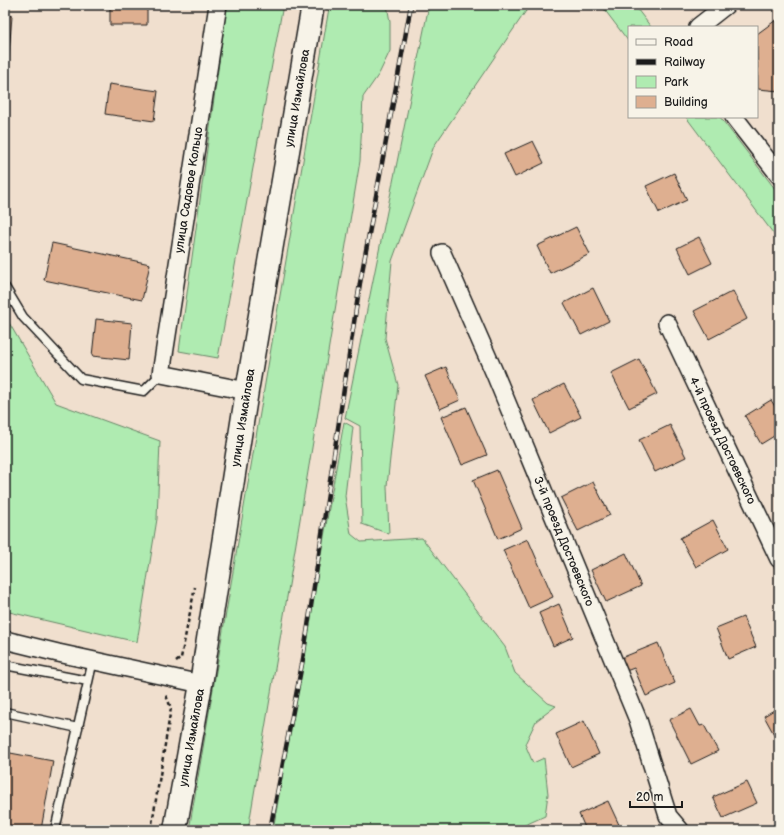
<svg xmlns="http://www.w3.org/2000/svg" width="784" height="835" font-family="'Balsamiq Sans',sans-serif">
<rect width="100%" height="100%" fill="#f0dfce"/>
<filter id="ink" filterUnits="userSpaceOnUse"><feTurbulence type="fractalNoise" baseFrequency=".025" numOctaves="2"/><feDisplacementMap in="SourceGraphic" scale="8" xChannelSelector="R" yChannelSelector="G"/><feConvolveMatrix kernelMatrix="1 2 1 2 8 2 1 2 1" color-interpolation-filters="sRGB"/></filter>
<g filter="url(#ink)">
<path fill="#afebb1" stroke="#668466" d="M227,5h56l-65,353 -39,-7z
M333,5h54l3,17v29l-11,23 -16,23 -3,64 -112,669h-59l140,-822z
M429,5h101l-96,141 -42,115 -7,77 13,47 -11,101 2,48 -27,-10 -2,-98 -15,-8z
M601,5h33l17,22h-22v15z
M686,117h34l59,77v47z
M5,316l51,87 104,38 -3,78 -20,123 -132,-31z
M344,422l9,5 -8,69 6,38 10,8 61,-4 83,109 10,26 33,30 8,3 -20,15 -11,23 8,19 11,-5 4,36 -3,22 -31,14h-241z"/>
<path fill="#deaf90" stroke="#1c1c1c" d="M110,5h37v20h-37z
M5,15l7,1 -4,49h-3z
M776,20l3,1v70l-21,-2 -1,-55z
M5,74l5,1 -3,39h-2z
M109,84l49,7 -4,30 -49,-7z
M533,141l11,22 -29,14 -11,-23z
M674,173l13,27 -28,13 -13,-27z
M576,227l14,27 -40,19 -13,-27z
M699,237l13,26 -22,11 -13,-26z
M52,243l98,21 -8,36 -98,-20z
M593,288l16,33 -28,14 -17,-32z
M733,291l14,28 -38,20 -15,-28z
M96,319l36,4 -3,37 -37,-4z
M639,359l18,35 -28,14 -18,-35z
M446,367l14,33 -20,9 -15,-33z
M564,384l17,33 -32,16 -16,-33z
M771,400l8,13v20l-18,11 -16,-28z
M466,407l21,48 -25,10 -21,-48z
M670,425l16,32 -31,15 -16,-32z
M497,470l25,58 -24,11 -25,-59z
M593,482l17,33 -32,16 -17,-33z
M713,520l15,29 -32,18 -16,-29z
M528,539l25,58 -24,11 -26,-58z
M626,553l15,33 -35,16 -15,-32z
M559,604l14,33 -20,9 -14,-33z
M743,617l13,30 -28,12 -12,-31z
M658,643l17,40 -29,13 -12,-28 -8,3 -5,-13z
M779,707v29l-3,2 -12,-22z
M691,709l9,17 4,-1 14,26 -27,13 -22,-44z
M584,721l15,33 -28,13 -15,-33z
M5,752l48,9 -12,69h-36z
M747,782l10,21 -34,15 -10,-21z
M608,801l13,28 -3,1h-32l-7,-16z"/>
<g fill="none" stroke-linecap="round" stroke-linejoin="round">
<defs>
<path id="lane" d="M5,287l18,30 58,62 63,12 17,-17
M5,665l83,16
M5,712l73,16
M55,830l38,-170"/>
<g id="street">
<path d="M218,5l-57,369 86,17"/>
<path d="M698,27l28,-22"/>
<path d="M734,117l45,58"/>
<path id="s1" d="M442,253l53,121 143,346 30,96 12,14"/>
<path id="s2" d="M667,323l112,236"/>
<path d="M5,640l53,13 143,31"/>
</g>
<g id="secondary">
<path id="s3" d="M175,830l26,-146 46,-293 66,-386"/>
</g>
</defs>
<use href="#lane" stroke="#1c1c1c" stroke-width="11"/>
<use href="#street" stroke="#1c1c1c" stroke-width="20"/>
<use href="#secondary" stroke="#1c1c1c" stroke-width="25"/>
<path stroke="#1c1c1c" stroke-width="2.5" stroke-dasharray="4 3" stroke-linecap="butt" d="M176,662l5,-4 14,-71
M151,830l20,-122 -6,-15"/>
<use href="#lane" stroke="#f7f3e8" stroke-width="8"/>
<use href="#street" stroke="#f7f3e8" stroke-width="17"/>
<use href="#secondary" stroke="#f7f3e8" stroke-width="22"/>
<defs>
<path id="rail" d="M270,830l33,-171 57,-376 51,-278"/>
</defs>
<use href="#rail" stroke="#1c1c1c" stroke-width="4.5"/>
<use href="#rail" stroke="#f7f3e8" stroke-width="3" stroke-dasharray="9" stroke-linecap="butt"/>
</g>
</g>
<g text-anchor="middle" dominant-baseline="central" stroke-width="3" stroke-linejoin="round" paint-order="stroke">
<g font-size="12" fill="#1c1c1c" stroke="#f7f3e8">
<text stroke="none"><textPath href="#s3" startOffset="742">улица Измайлова</textPath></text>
<text transform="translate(189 190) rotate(-81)">улица Садовое Кольцо</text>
<text stroke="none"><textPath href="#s3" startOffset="418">улица Измайлова</textPath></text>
<text stroke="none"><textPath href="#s2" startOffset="130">4-й проезд Достоевского</textPath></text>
<text stroke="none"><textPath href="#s1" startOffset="313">3-й проезд Достоевского</textPath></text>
<text stroke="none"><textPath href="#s3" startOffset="94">улица Измайлова</textPath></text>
</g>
</g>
<rect width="784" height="835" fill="none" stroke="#f7f3e8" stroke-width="20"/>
<rect x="10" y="10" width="764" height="815" fill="none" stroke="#1c1c1c" stroke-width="1.5" filter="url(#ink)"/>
<rect x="628" y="26" width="130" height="92" fill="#f7f3e8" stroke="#9f9d96"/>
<rect x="636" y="39" width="20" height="6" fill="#f7f3e8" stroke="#9f9d96"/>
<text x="664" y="46" font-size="12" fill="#1c1c1c">Road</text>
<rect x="636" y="59" width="20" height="6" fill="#1c1c1c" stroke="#9f9d96"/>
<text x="664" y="66" font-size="12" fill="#1c1c1c">Railway</text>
<rect x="636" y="76" width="20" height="12" fill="#afebb1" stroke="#9f9d96"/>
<text x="664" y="86" font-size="12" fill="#1c1c1c">Park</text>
<rect x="636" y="96" width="20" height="12" fill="#deaf90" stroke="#9f9d96"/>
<text x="664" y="106" font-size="12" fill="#1c1c1c">Building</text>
<path d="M630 801v6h52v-6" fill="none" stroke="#1c1c1c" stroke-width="2"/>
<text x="636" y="801" font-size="12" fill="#1c1c1c" stroke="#f7f3e8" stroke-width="3" paint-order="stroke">20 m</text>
</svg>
